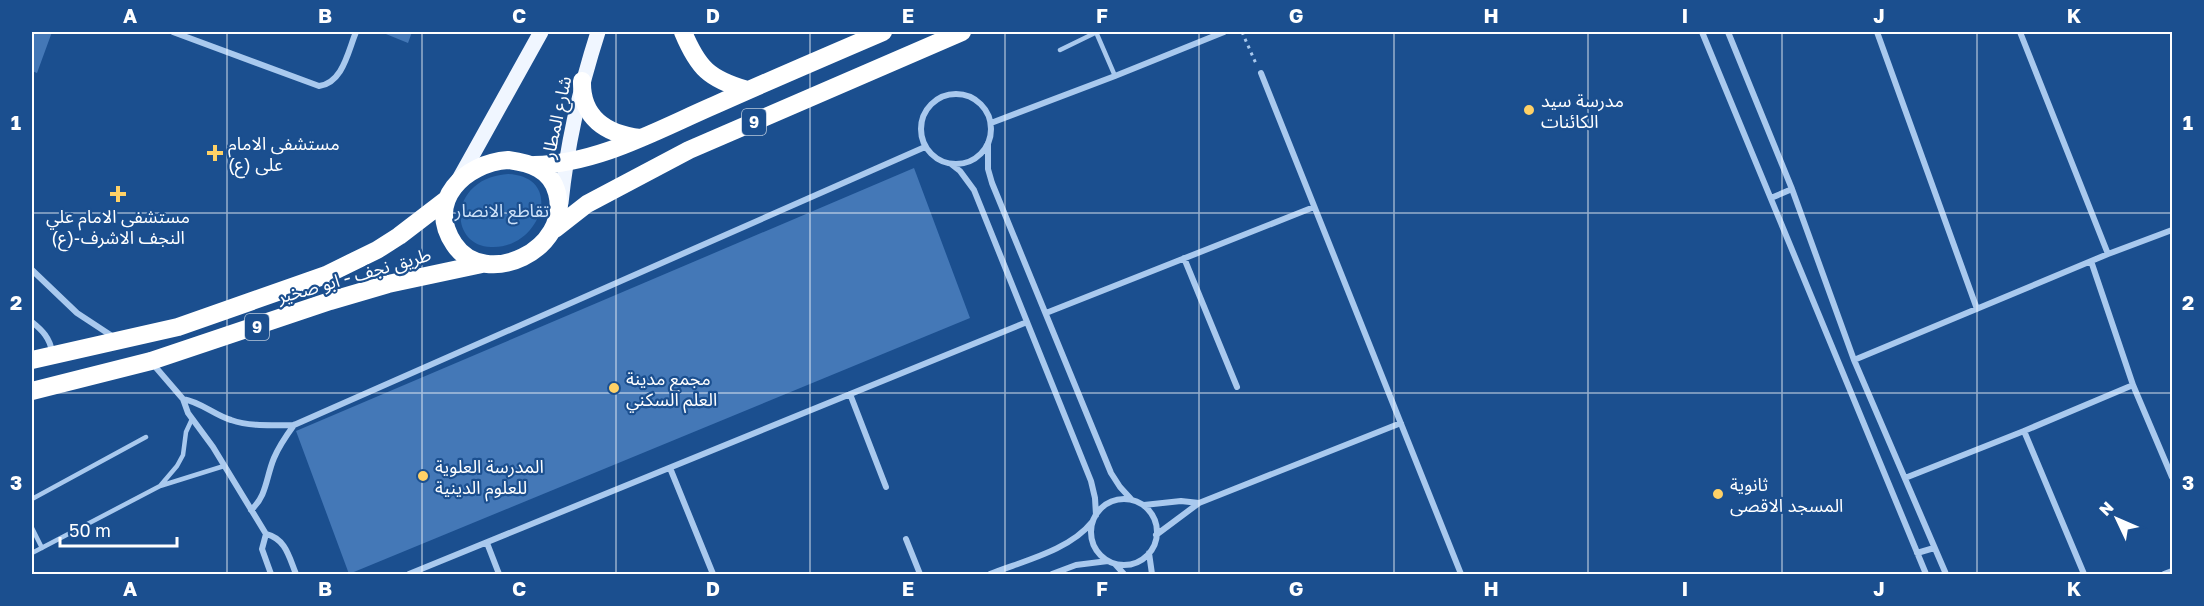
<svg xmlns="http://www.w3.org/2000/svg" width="2204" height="606" font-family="'Golos Text','Noto Sans Arabic',sans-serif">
<rect width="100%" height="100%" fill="#1b4f8f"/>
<path fill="#2e69ad" d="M508,174c59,3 31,76 -17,73 -33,-1 -40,-40 -17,-60 10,-9 22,-12 34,-13z"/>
<path fill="#4478b7" d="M32,32h20l-15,41 -5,-2z
M381,32h31l-4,11z
M914,168l56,150 -621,256 -53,-143z"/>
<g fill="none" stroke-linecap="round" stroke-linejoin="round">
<path stroke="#a9c9ee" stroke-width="3" stroke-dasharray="3 4.5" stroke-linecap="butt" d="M1242,32l15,34"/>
<path stroke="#a9c9ee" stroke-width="4.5" d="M1096,32l19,44
M1060,50l37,-18
M160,486l64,-20
M32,499l114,-62
M32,528l10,20
M32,553l128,-67 17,-20 6,-11 3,-23 6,-13"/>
<path stroke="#a9c9ee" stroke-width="6" d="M173,32l146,54c24,-3 29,-35 37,-54
M1702,32l224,542
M1728,32l64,157 62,171 92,214
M1877,32l100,277
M2020,32l88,222
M1261,73l200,501
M921 129a35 35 0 1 1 70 0a35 35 0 1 1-70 0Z
M991,123l124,-47 109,-44
M988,143v26l4,14 119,290 9,14 11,12
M951,164l9,7 14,19 117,291 4,17 1,17
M1771,198l21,-9
M1184,258l53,129
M2091,261l42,124 39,92
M32,270l45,43 38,25
M1046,313l268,-106
M32,322c10,8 18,16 20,30
M1854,360l254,-106 64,-24
M152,363l31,36 5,14 25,34 53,87c20,5 23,23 30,40
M850,394l36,93
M183,399c18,3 31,16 48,21 20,7 42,5 63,5l631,-278
M2024,431l109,-46
M670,468l43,106
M1905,478l119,-47 60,143
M1091 532a33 33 0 1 1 66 0a33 33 0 1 1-66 0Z
M1144,505l37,-4 18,2
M251,510c16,-14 15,-33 23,-52 5,-12 12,-22 20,-33
M266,534l-4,15 9,25
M1156,535l43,-32 202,-80
M906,539l14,35
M487,543l12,31
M1149,553l3,21
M1917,553l17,-5
M1115,564l9,10
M409,574l618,-252
M990,574c33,-13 80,-24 102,-52
M1052,574l24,-9 32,-4
M2164,574l8,-3"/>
<path stroke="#f0f6ff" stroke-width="15" d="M458,181l83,-149
M561,203c6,-59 19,-115 37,-171"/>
<path stroke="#fff" stroke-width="18" d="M683,32c15,36 26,47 64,58
M582,81c-1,37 24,53 58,57
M508,160c22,3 43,9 49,33 15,56 -72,98 -103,51 -29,-43 11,-81 54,-84z
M534,165c64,-1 123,-35 181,-60 56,-25 112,-49 168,-73
M555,229l32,-25 102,-54 273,-118
M32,360l146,-33 148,-52 51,-25 22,-14 47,-36
M32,391l119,-30 179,-60 58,-17 94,-20"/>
</g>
<path fill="none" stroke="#fff" stroke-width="1.5" stroke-opacity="0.55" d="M227,32v542M422,32v542M616,32v542M810,32v542M1005,32v542M1199,32v542M1394,32v542M1588,32v542M1782,32v542M1977,32v542M32,213h2140M32,393h2140"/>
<g fill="#ffd166" stroke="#1b4f8f" stroke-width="2">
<circle cx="1529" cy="110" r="6"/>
<path d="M212 144h6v6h6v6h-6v6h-6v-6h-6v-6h6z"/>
<path d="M115 185h6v6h6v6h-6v6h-6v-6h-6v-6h6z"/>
<circle cx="614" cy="388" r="6"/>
<circle cx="423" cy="476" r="6"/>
<circle cx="1718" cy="494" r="6"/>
</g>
<g text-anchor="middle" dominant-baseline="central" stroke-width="4.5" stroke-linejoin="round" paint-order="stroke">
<g fill="#1b4f8f" stroke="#bbcadd" stroke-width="1.5">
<rect x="742" y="109" width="24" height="26" rx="4.5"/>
<rect x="245" y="314" width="24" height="26" rx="4.5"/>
</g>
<g font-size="16" font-weight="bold" fill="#fff">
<text x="754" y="122">9</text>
<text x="257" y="327">9</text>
</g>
<g font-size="18" fill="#fff" stroke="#1b4f8f" text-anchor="start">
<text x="1541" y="100">مدرسة سيد<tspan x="1541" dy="21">الكائنات</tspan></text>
<text x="228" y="143">مستشفی الامام<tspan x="228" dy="21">علی (ع)</tspan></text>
<text x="118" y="216" text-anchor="middle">مستشفى الامام علي<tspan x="118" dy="21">(ع)-النجف الاشرف</tspan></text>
<text x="626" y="378">مجمع مدينة<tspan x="626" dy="21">العلم السكني</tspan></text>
<text x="435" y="466">المدرسة العلوية<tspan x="435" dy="21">للعلوم الدينية</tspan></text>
<text x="1730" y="484">ثانوية<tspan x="1730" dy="21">المسجد الاقصى</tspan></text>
</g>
<g font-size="18" fill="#fff" stroke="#1b4f8f">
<text transform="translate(556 117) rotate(-78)">شارع المطار</text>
<text transform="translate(354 275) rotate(-16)">طريق نجف - ابو صخير</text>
</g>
<g font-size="18" fill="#cfe3fa" stroke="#1b4f8f">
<text x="502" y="210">تقاطع الانصار</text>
</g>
</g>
<rect width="2204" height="606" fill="none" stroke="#1b4f8f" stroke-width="66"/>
<g transform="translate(2117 519) rotate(314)" stroke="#1b4f8f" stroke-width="4.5" paint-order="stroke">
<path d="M0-4.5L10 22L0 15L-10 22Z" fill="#ffffff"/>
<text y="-9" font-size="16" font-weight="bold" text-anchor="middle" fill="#ffffff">N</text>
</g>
<path d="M60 537v9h117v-9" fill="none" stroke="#ffffff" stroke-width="3"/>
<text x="69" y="537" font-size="18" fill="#ffffff" stroke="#1b4f8f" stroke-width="4.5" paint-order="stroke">50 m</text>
<rect x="33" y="33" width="2138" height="540" fill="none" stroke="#fff" stroke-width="2"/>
<g font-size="20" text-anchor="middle" font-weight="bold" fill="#fff">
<text x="130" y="23">A</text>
<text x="325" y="23">B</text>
<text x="519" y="23">C</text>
<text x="713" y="23">D</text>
<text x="908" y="23">E</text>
<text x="1102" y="23">F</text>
<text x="1296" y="23">G</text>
<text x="1491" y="23">H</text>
<text x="1685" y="23">I</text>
<text x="1879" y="23">J</text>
<text x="2074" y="23">K</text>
<text x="16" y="130">1</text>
<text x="2188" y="130">1</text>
<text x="16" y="310">2</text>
<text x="2188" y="310">2</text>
<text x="16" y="490">3</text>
<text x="2188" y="490">3</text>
<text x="130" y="596">A</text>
<text x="325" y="596">B</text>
<text x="519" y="596">C</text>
<text x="713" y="596">D</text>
<text x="908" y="596">E</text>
<text x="1102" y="596">F</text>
<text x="1296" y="596">G</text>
<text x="1491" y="596">H</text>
<text x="1685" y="596">I</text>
<text x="1879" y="596">J</text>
<text x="2074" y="596">K</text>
</g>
</svg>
